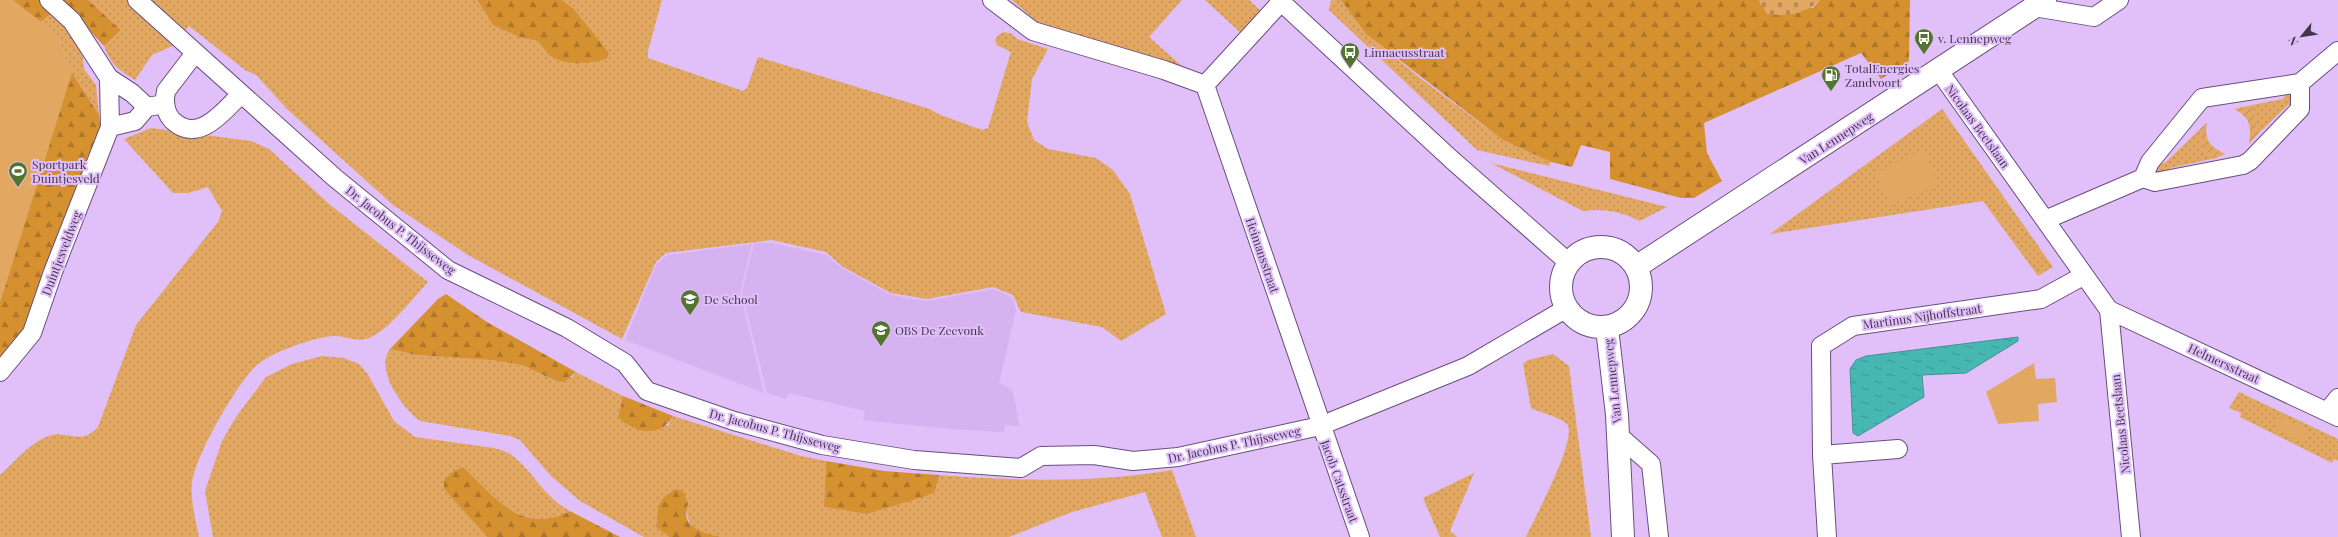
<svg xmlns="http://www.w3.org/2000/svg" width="2338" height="537" font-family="'Playfair Display',serif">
<defs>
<pattern id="grass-dots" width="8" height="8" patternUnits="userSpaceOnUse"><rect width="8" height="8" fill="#e2a862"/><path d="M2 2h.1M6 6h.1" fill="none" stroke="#b98a53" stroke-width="1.8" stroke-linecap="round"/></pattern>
<pattern id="forest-firs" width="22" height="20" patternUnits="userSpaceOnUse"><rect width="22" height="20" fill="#d59030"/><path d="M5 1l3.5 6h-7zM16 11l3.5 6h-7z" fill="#ae762b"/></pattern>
<pattern id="cemetery-stones" width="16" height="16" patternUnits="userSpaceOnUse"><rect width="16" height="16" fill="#e2a862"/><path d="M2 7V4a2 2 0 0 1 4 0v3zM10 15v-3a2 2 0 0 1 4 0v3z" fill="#b98a53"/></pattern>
<pattern id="garden-furrows" width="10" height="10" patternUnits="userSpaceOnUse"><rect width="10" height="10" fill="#e2a862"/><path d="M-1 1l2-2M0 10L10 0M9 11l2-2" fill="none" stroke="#b98a53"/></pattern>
<pattern id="water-ripples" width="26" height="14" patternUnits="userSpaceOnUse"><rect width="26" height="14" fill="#46b7b1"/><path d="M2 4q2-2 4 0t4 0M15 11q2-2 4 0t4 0" fill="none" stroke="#3c9692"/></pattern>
</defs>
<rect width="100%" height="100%" fill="#e1c0f9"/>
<path fill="#d6b2f1" d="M754,243h18l54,12 17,14 48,26 36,6 66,-12 19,8 4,13 -17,73 14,7 6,36 -14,-1 -1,7 -54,-3 -87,-9 2,-9 -76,-18 -3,6 -19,-6 -25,-101z
M752,244l-12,48 24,101 -139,-53 32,-77 11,-8z"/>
<path fill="url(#grass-dots)" d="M0,0h13l7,4 32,8 29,32 3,25 12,16 3,30 -27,-42 -13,-32z
M88,0h389l10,16 35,22 16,3c4,4 8,12 12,15 17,10 38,9 55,3l-32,-51 -11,-8h100l-14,51v7l95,33 4,-3 11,-31 172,52 8,5 44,16 6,-2 23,-76 -14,-7 -2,-5 3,-5 6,-3 8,2 5,5 31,10 -16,30 -5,43 7,18 14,9 48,9 17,12 17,24 36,120 -45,27 -19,-14 -81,-15 -8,-17 -20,-8 -66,12 -36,-6 -48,-26 -17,-15 -54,-12 -106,13 -10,9 -34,77 -154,-84 -75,-50 -106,-96 -31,-34 -11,-5 -56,-44 -14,19 -23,10 -17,25c-17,-11 -23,-14 -31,-34l17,-16z
M1012,0h170l-33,37 34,30 -146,-45z
M1205,0h44l12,11 -20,22z
M1331,0h10l25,34 58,47 79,59 48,22 -2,4 -72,-16 -148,-140z
M2288,91h5v14h-5l-29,28 -7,-28 31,-6z
M1942,109l111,158 -15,9 -55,-75 -213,33z
M151,128l100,13 18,8 59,54 100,79c-15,16 -39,48 -59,56 -11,5 -25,-3 -36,-2 -15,1 -35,8 -49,14 -14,5 -29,14 -37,26 -17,21 -52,81 -55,107 -2,14 4,40 7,54h-199v-62c14,-12 30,-33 49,-39 19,-7 31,11 49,-9l38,-102 82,-103 4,-11 -14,-24 -20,6h-15l-49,-54z
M2200,129l3,22 13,7 -46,10 -5,9 -10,-4 -1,-7 4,-3h7z
M1491,163l176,44 -27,14c-18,-9 -36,-13 -57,-10z
M390,349l26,6 74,5 32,5 32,15 18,-3 4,-5 47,24 -5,21 50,9 5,-10 128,40 25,5 -2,46 43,7 68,-22 4,-17c77,6 157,8 233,-5l24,67h-34l-17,-45 -73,20 -63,25h-289c-20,-4 -30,-5 -34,-27l-29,8 -1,9 13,10h-25l-64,-36 -29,-25 -31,-36 -10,-4 -90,-15c-17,-12 -46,-52 -30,-72z
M1553,354l16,12 22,171h-65c8,-18 52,-98 41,-113 -5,-6 -28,-12 -36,-16l-8,-44 5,-4z
M322,356l22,2 15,6 8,9 27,48 21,16 79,11c7,2 15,4 20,9 21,17 30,40 56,54 -50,25 -73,-13 -107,-44l-19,22 43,48h-274l-8,-46 17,-50 14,-24 30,-40 26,-13z
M2239,392l99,47v22l-4,-2 -2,4 -92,-46 1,-4 -12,-5z
M1474,473l-24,58 7,6h-17l-17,-39z"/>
<path fill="url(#forest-firs)" d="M13,0h27l12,12 -11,10z
M61,0h27l33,30 -17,16z
M477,0h85l11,8 36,45 -3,6c-18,6 -39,7 -56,-3 -4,-3 -8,-11 -12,-15l-16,-3 -29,-13z
M1341,0h418l3,6 51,2 7,-8h90l-1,61 -28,18 -20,-26 -157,70 3,30 15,28 -28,17h-13l-71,-19v-27l-29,-7 -9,22 -21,-5 -48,-22 -137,-106z
M58,40l14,33 27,42 2,16 -13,24 -61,175 -27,36v-126z
M446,294l41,28 89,50 -12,10 -10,-2 -32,-15 -32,-5 -74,-5 -26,-6 48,-50z
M623,396l50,20c-13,23 -39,17 -55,1z
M826,461l58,10 55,4 -4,17 -9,4 -59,18 -43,-7z
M463,467c34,31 57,69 107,44l50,26h-133l-43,-48v-9l10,-9z
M677,489l7,3 4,12c-9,23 15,29 32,33h-51l-13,-10c3,-21 0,-28 21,-38z"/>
<path fill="url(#cemetery-stones)" d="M1759,0h61c-13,14 -34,17 -53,14z"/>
<path fill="#e2a862" d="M0,0h13l28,22 17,18 14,33 -72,230z
M1923,150l16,34 -49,21 -15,-32z
M2034,363l2,16 19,-1 2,24 -19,2 1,17 -41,3 -12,-32z
M2282,418l22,10 5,11 -6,3 -25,-11 -6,-10z"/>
<path fill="url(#garden-furrows)" d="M2252,105l7,28 -10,11c3,-17 1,-27 -15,-35z
M2207,123c-3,18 3,23 18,31l-9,4 -13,-7 -3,-22z"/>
<path fill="url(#water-ripples)" stroke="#459093" d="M2018,337v4l-52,32 -44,2 2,22 -66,39 -5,-3 -3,-64 6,-9 10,-4z"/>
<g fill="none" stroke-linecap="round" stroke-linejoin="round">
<defs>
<path id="minor" d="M49,0l23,21 37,57 23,15 15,14 18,-3
M137,0l198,178 113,92 119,58 58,35 22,28 87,30 88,24 92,15 107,8 20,-12 53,-1 39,6 45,-4 142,-31 148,-60 99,-58
M992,0l41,31 131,39 41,15
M1279,0l172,159 118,104
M2038,0l-4,7 60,10 25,-17
M195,53l-29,38c-2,10 -1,21 6,29 26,25 51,-8 69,-26
M1939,71l170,239 229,107
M1205,85l155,452
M1205,85l76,-83
M110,127l25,-6 12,-14
M2143,178l7,-16 52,-64 98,-15 38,-32
M2045,220l98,-42 12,4 88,-17 7,-4 50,-52v-26
M2109,310l22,227
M0,372l32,-39 21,-61 57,-145 -1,-49
M2328,411l10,-13
M1618,435l33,29 8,73
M1822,455l76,-6
M1827,537l-5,-82 -1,-109 32,-20 188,-27 42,-23"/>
<path id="secondary" d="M1561 287a40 40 0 1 1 80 0a40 40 0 1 1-80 0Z
M1636,267l409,-267
M1607,328l10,87 6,122"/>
</defs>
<use href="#minor" stroke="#6a4d7f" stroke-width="20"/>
<use href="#secondary" stroke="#6a4d7f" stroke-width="24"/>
<use href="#minor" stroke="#fff" stroke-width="18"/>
<use href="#secondary" stroke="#fff" stroke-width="22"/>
</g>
<defs>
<symbol id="bus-pin" viewBox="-11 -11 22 30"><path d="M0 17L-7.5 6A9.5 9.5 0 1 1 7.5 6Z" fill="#54752d" stroke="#e1c0f9"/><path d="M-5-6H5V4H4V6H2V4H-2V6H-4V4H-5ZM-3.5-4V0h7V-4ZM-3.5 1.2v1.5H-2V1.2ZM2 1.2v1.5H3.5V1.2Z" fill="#fff"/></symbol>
<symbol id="fuel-pin" viewBox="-11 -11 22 30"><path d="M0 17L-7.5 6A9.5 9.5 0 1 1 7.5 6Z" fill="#54752d" stroke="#e1c0f9"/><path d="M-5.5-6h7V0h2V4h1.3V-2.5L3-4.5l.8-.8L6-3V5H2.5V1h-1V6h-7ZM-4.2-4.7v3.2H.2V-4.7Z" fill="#fff"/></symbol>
<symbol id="stadium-pin" viewBox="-11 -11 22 30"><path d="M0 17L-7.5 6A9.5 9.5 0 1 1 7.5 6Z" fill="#54752d" stroke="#e1c0f9"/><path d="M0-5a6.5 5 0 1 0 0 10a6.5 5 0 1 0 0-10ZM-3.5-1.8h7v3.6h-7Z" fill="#fff"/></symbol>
<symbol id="school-pin" viewBox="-11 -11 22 30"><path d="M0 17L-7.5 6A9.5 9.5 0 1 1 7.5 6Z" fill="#54752d" stroke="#e1c0f9"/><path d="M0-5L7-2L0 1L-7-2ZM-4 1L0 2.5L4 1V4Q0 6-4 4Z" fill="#fff"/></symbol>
</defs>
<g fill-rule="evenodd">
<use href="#bus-pin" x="1913" y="27" width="22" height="30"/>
<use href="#bus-pin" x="1339" y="41" width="22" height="30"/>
<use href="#fuel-pin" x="1820" y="64" width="22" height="30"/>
<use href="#stadium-pin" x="7" y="160" width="22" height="30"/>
<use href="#school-pin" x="679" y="288" width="22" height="30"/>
<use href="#school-pin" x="870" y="319" width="22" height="30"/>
</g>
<g text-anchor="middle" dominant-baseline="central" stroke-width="4" stroke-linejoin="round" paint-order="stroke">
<g font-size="12" fill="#42354c" stroke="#e1c0f9" text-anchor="start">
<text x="1938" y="38">v. Lennepweg</text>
<text x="1364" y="52">Linnaeusstraat</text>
<text x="1845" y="68">TotalEnergies<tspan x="1845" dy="14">Zandvoort</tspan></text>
<text x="32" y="164">Sportpark<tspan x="32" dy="14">Duintjesveld</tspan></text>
<text x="704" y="299">De School</text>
<text x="895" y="330">OBS De Zeevonk</text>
</g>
<g font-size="12" fill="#42354c" stroke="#e1c0f9">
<text transform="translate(1978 126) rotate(54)">Nicolaas Beetslaan</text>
<text transform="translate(1836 138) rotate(-33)">Van Lennepweg</text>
<text transform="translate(401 230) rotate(38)">Dr. Jacobus P. Thijsseweg</text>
<text transform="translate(61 253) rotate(-69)">Duintjesveldweg</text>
<text transform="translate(1263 255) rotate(71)">Heimansstraat</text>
<text transform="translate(1922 316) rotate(-8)">Martinus Nijhoffstraat</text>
<text transform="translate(2224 363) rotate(25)">Helmersstraat</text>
<text transform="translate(1612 381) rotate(-96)">Van Lennepweg</text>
<text transform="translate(2120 424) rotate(-96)">Nicolaas Beetslaan</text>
<text transform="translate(775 430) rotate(15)">Dr. Jacobus P. Thijsseweg</text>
<text transform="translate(1234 444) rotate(-12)">Dr. Jacobus P. Thijsseweg</text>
<text transform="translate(1340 481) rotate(70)">Jacob Catsstraat</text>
</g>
</g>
<g transform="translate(2302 36) rotate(240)" stroke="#e1c0f9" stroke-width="3" paint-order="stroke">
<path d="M0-3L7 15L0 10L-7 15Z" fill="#42354c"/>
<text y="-6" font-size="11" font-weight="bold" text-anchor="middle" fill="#42354c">N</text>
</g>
</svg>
